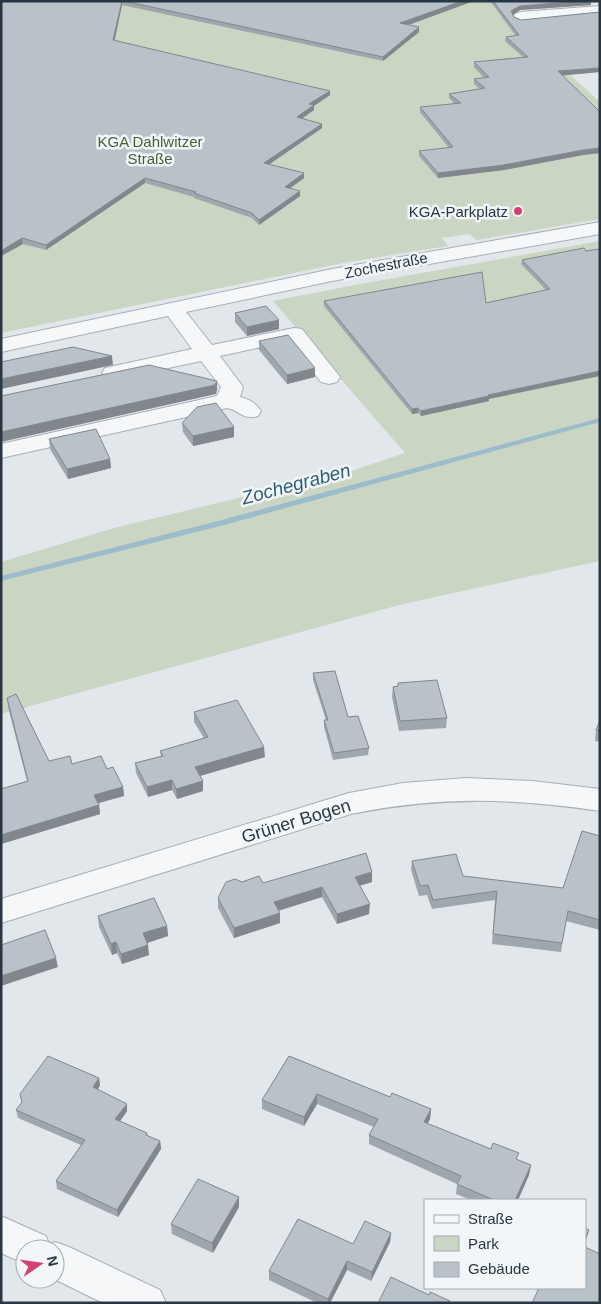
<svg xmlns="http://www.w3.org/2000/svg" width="601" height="1304" font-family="Arial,sans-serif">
<rect width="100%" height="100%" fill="#e2e7eb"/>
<path fill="#cbd5c3" d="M1,1h503l41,51 55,50v117l-123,21 -8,-6 -27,4 6,8 -100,16 -347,71z
M600,241v320l-197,43 -402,110v-152l113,-34 237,-57 54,-18 -132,-152 82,-16z"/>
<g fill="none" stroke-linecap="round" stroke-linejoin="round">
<path fill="#9cbccc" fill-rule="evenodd" d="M600,418v4l-380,104 -219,55v-5l213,-54z"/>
<defs>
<path id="minor" d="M600,6v9l-80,7 -5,-2 -3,-3 3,-3 5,-2z
M600,222v12l-268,47 -146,31 26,33 82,-17 8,1 38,48 -3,5 -8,2 -8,-2 -32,-41 -69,15 23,31 -3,10c9,2 16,6 21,14l-3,5c-16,4 -17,-5 -31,-8l-226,50v-14l216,-48 4,-9 -20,-26 -88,19 -8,-2 -3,-5 3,-5 87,-19 -24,-33 -167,36v-13l331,-70z
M466,778l67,3 67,8v22c-88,-13 -162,-15 -249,3l-350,109v-24l348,-106 54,-10z
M1,1216l45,20 3,8 6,-2 14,5 91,43 6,13h-63l-49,-24 1,-30h-30v15l-24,-11z"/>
</defs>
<use href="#minor" stroke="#a7afb6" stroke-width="2"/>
<use href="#minor" fill="#f5f7f9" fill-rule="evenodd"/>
</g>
<path fill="#9fa6ad" d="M1,1h473l-66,24 11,7 -36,29 -261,-56 -8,35 216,55 -16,11v4l-13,9 21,9 -53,36 35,9v5l-14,10 10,8 -41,29 -7,-7 -58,-20v-1l-49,-14 -99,67 -23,-6 -22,12z
M490,1h101v4l-71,5 -7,4 1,3 7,3 79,-8v60l-38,3 38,37v41l-17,2 -79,15 -66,8 -19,-22v-5l30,-3 -29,-36v-5l35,-3 -6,-6v-4l31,-5 -6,-5v-5l10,-1 -10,-11v-5l49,-5 -18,-16 1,-4 10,-1z
M584,248l-95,151v2l-68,15 -3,-3 -6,1 -88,-108v-5l162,2 60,-13 -25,-26 1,-4z
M235,313l44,16 -32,7 -12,-14z
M259,341l56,36 -28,7 -28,-34z
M182,423l52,4v10l-41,9 -10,-14z
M49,439l61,20 1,9 -43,11 -18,-30z
M313,673l35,44 21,31 -1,7 -35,5 -9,-33v-7h2l-13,-40z
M398,683l49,35 -1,10 -47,3 -7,-34 1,-10 5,-1z
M7,698l42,63 58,8 16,18 1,9 -26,7 1,2 1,9 -99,30v-55l26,-8 -19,-74z
M194,712l71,45 -65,19 3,5v10l-26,8 -5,-9 -24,7 -12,-24 -1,-10 26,-7 -1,-5 44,-13 -10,-16z
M600,720v22l-5,-1 1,-11z
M600,836v94l-34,-9 -5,31 -69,-8 3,-44 -63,9 -5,-14 -8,1 -8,-26 1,-9 51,15 100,12z
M242,882l21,1 109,-1 -13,4 10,28 -32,10 -15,-27 -44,14 2,12 -46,15 -16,-30v-10z
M98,916l69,10 1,10 -21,7 2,12 -27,9 -5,-11 -5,2 -13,-28z
M289,1056l101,41 41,12 -1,10 -3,5 104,41 -2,10 -11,25h-47l-15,-6 1,-10 -88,-40v-9l5,-8 -57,-23 -13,22 -42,-17v-9z
M99,1078l1,7 -2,5 29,21 -7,10 27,12 1,3 12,5 1,8 -43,68 -61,-28 -1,-8 25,-36 -63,-27 -2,-8 6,-7 -2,-9z
M239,1197v10l-26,46 -41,-19 -1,-10z
M391,1233l-1,9 -19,39 -24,-11 -17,33h-13l-48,-23v-9l84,-27z"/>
<path fill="#82878d" d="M122,1v4l-8,39 -1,-4z
M462,1h12l-74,27v-5z
M582,1h9v4l-71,5 -9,6v-5l9,-5z
M419,27v5l-36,29v-4z
M600,68v4l-43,4 1,-5z
M330,91v4l-16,11v4l-17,12v-5l12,-13z
M322,124v4l-58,40v-5z
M600,148v5l-17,2 -79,15 -66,8v-5z
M304,173v5l-19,14v-5z
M145,178v5l-99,67v-5z
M300,191v5l-41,29v-5z
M22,238l1,6 -22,12v-5z
M279,320v9l-32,7v-9z
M112,356l1,9 -112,24v-10z
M315,368v9l-28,7v-9z
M600,371v5l-111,23v2l-68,15v-5l67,-16z
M217,381v9l-1,4 -215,48v-10z
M418,408v5l-6,1v-5z
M234,427v10l-41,9v-10z
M110,459l1,9 -43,11 -1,-10z
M264,747l1,10 -69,20 -1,-10z
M172,780v10l-24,7 -1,-10z
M203,781v10l-26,8 -1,-10z
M123,787l1,9 -29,8 -1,-9z
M99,805l1,9 -99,30v-9z
M372,872v10l-18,5 1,-10z
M322,887v10l-48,15v-10z
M370,904l-1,10 -32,10v-10z
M280,913v10l-46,15v-10z
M167,926l1,10 -24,8 -1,-11z
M116,942l1,11 -5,2 -1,-11z
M148,945l1,10 -27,9 -1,-10z
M56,958l2,9 -57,19v-10z
M99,1078l1,7 -6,10 -1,-8z
M317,1094v10l-13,22v-9z
M127,1104v7l-11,16 -1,-8z
M431,1109l-1,10 -7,13 1,-10z
M160,1141l1,8 -43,68 -1,-7z
M531,1165l-2,10 -11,25h-3z
M239,1197v10l-26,46 -1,-10z
M589,1230l-3,10 -1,4v-5z
M391,1233l-1,9 -19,39 1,-9z
M347,1261v9l-17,33h-2v-4z"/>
<path fill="#b9c1c9" stroke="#82878d" d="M1,1h121l-9,39 217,51 -21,13 5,1 -17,12 25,7 -58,39 40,10 -19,14 15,4 -41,29 -7,-7 -58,-20 2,-1 -51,-14 -99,67 -24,-7 -21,13z
M124,1h338l-62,22 19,4 -36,30z
M493,1h89l-62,5 -9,5 3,6 7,3 79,-8v56l-42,3 42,41v36l-17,2 -79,15 -66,8 -19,-22 34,-4 -33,-40 41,-4 -12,-9 36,-6 -11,-9 15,-2 -15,-15 54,-5 -22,-20 13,-2z
M584,248l2,3 14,-2v122l-112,24 1,1 -68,15 -3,-3 -6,1 -88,-108 158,-29 4,31 64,-14 -28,-29z
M266,306l13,14 -32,7 -12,-14z
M288,335l27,33 -28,7 -28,-34z
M73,347l39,9 -111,23v-17z
M149,365l68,16 -2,4 -214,47v-36z
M216,403l18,24 -41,9 -11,-13 15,-16z
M96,429l14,30 -43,10 -18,-30z
M335,671l13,46 10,-1 11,32 -35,5 -10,-33h4l-15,-47z
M437,680l10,38 -47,3 -7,-34 5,-1v-3z
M16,694l33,67 21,-5 2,8 29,-8 6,13 6,-2 10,20 -29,8 5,10 -98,30v-46l27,-8 -21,-83z
M237,700l27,47 -69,20 8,14 -27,8 -4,-9 -25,7 -12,-24 28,-7 -3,-5 48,-14 -14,-25z
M600,720v11l-4,-1z
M582,831l18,5v84l-32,-9 -6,32 -69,-9 4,-43 -64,9 -5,-15 -8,1 -8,-25 44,-7 7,22 100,12z
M366,853l6,19 -17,5 15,27 -33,10 -15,-27 -48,15 6,11 -46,15 -16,-30 8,-16 9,-3 7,3 17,-6 4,7z
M154,898l13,28 -24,7 5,12 -27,9 -5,-12 -5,2 -13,-28z
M45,930l11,28 -55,18v-31z
M48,1056l51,22 -6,9 34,17 -12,15 32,14 -1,2 14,6 -43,69 -61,-29 29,-41 -69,-30 6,-8 -2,-8z
M289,1056l101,41 2,-4 39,16 -7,13 67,27 2,-6 26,10 -3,6 15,6 -16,35h-21l-37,-16 4,-8 -92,-41 9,-16 -61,-25 -13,23 -42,-17z
M198,1179l41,18 -27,46 -41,-19z
M298,1219l55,25 12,-23 26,12 -19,39 -25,-11 -19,38 -59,-28z
M585,1228l4,2 -4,9z
M585,1247l15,7v49h-68l7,-15h46z
M391,1277l38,18 1,-3 20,9v2h-72z"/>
<circle fill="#d54271" stroke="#f2f6f8" stroke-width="2" cx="518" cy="211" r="5"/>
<g text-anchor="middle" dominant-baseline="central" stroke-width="5" stroke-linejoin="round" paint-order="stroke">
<g font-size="15" fill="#456036" stroke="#f2f6f8">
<text x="150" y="141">KGA Dahlwitzer<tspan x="150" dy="17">Straße</tspan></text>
</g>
<g font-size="15" fill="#293744" stroke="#f2f6f8" text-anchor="end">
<text x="508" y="211">KGA-Parkplatz</text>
</g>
<g font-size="15" fill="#293744" stroke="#f2f6f8">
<text transform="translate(386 265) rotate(-11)">Zochestraße</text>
</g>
<g font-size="18" fill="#293744" stroke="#f2f6f8">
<text transform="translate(296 821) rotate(-17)">Grüner Bogen</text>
</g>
<g font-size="19" font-style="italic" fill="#315e7a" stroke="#f2f6f8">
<text transform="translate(296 484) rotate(-15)">Zochegraben</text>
</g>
</g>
<rect width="601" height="1304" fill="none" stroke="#293744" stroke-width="5"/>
<rect x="424" y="1199" width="162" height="90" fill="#f2f6f8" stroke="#a2aab0"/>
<rect x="434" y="1215" width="25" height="8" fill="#f5f7f9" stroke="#a2aab0"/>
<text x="468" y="1224" font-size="15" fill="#293744">Straße</text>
<rect x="434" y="1236" width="25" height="15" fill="#cbd5c3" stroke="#a2aab0"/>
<text x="468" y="1249" font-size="15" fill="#293744">Park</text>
<rect x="434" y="1262" width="25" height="15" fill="#b9c1c9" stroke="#a2aab0"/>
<text x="468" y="1274" font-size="15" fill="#293744">Gebäude</text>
<g transform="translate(40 1264) rotate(77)"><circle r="24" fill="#f2f6f8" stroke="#a2aab0"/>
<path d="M0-4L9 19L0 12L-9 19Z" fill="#d54271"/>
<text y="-8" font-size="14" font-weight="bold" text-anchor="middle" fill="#293744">N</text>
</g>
</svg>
